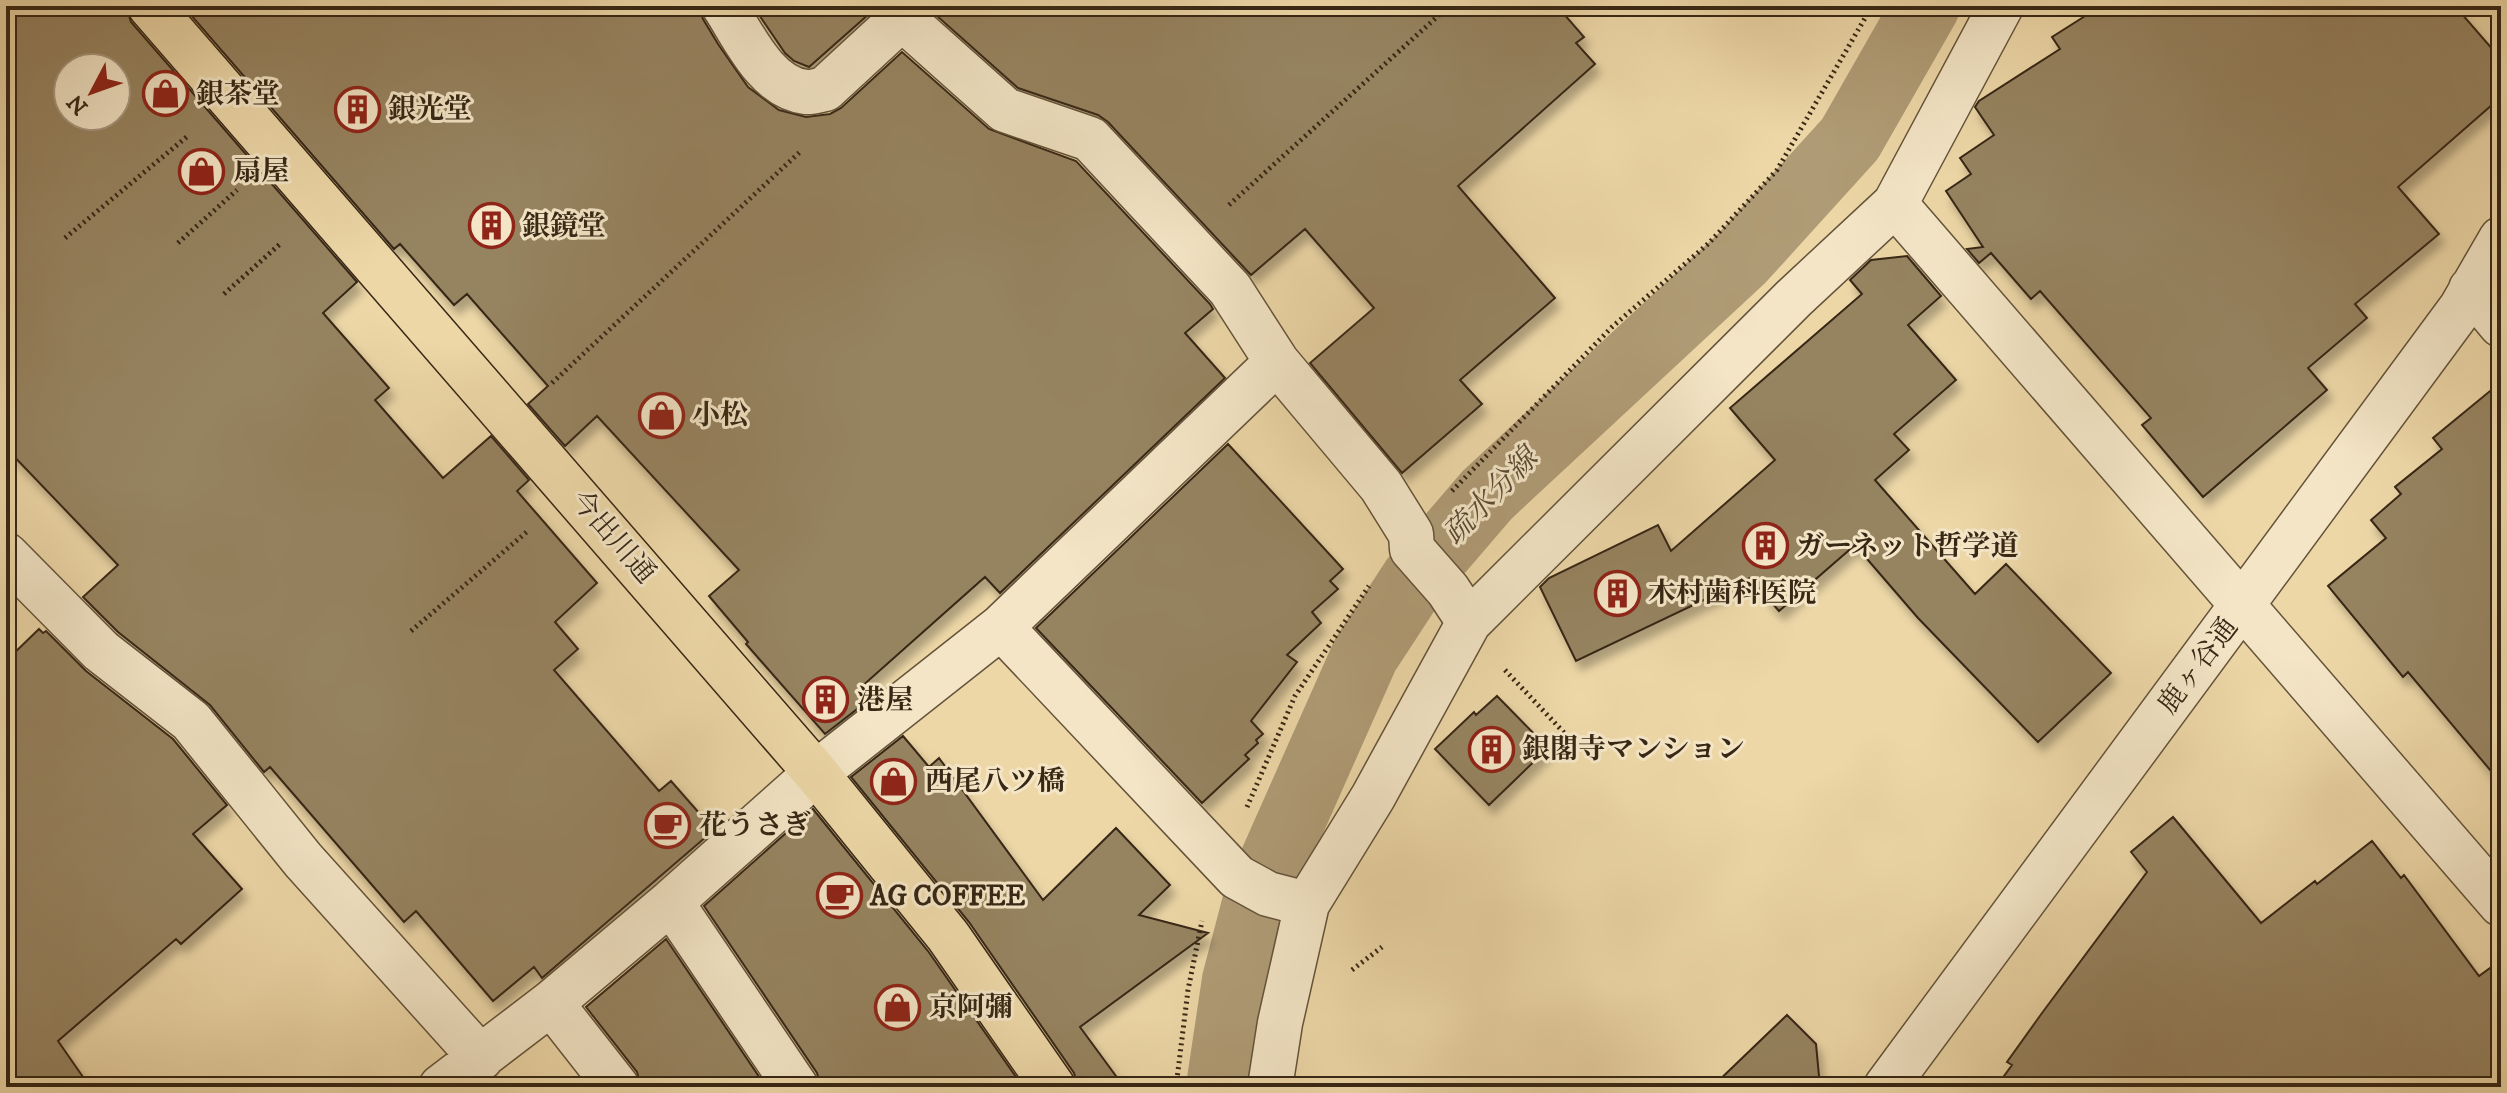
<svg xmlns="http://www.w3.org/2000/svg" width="2507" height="1093" font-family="'IM FELL DW Pica','Noto Serif JP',serif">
<defs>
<filter id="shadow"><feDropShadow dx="5" dy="9" stdDeviation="4" flood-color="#0004"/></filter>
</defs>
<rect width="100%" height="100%" fill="#edd7a7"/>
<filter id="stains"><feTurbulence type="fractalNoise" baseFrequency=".0025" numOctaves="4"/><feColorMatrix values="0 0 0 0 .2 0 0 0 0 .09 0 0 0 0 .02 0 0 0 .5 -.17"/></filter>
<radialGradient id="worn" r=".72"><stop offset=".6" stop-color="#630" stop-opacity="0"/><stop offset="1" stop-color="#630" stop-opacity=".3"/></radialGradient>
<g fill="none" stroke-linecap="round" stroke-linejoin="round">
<path stroke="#af9b75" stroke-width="68" d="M1220,1087l16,-107 22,-84 107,-241 49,-75 73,-85 255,-237 108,-119 76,-133"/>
</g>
<path fill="#968361" stroke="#372715" stroke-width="2" fill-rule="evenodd" filter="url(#shadow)" d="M6,6h120l5,16 226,260 -34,31 66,75 -14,12 68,78 48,-42 38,44 -12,11 80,92 -42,39 23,27 -24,21 105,121 12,-10 43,49 -172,148 -8,-11 -41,34 -77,-90 -12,11 -134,-155 -6,5 -54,-67 -92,-73 -35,-35 35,-32 -112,-117zM68,68h48v48h-48z
M183,6h516l4,13 15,25 30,43 31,23 27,7 24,-3 11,-6 61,-56 87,77 87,32 134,143 3,5 -28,24 40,45 -225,215 -15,-16 -125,111 10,11 -45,35 -79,-90 2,-2 -39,-46 30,-26 -142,-154 -32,30 -37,-42 20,-18 -81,-92 -13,11 -54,-61 -6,5z
M753,6h125l-69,61 -15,-6 -9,-8z
M939,6h618l27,31 -8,6 19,21 -137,122 97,112 -95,82 22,24 -80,69 -92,-110 64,-55 -69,-79 -54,46 -143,-153 -10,-7 -80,-27 -81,-72z
M2101,6h354l46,53v38l-103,90 41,47 -84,70 12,14 -59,50 19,22 -124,107 -61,-72 9,-7 -111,-127 -9,8 -40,-46 -12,10 -12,-14 16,-2 -37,-56 25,-17 -11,-16 34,-23 -19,-28 4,-6 81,-52 -8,-12z
M1907,256l34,40 -33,29 48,55 -62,54 15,16 -34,30 100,114 31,-30 105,109 -73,69 -120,-124 -63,-73 -76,66 -29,-33 -174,83 -36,-74 9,-9 109,-53 13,26 104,-91 -45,-52 132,-114 -12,-14 21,-20z
M2501,382v401l-93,-111 -5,5 -75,-91 58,-48 -15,-18 30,-26 -6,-7 47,-38 -9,-11z
M1228,444l115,125 -13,12 8,8 -26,23 9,11 -34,32 10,7 -46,59 12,13 -7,6 2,3 -13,12 4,4 -47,44 -166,-175z
M39,629l4,4 3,-2 40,40 87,68 54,66 -34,29 49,55 -61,55 -5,-5 -118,102 32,46h-84v-426z
M1497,696l51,52 -59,57 -54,-56 39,-37 2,3z
M903,736l26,31 10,-9 104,142 73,-72 54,57 -31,30 69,18 -128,94 44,60h-46l-4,-14 -105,-151 -118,-145z
M813,809l115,142 95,136h-202l-4,-14 -113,-167z
M2173,817l88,106 54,-42 2,3 55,-43 29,37 3,-3 75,101 22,-16v127h-505l16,-22 -5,-3 35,-49 105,-141 -16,-20z
M666,939l100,148h-125l-4,-15 -51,-65z
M1787,1015l29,29 4,43h-108z"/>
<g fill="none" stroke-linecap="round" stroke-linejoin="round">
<defs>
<path id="minor" d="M724,6c19,29 42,82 82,86 5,1 13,-2 19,-3l90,-83
M903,19l102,91 85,29 140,150 47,73 104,124 30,48 1,15 36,41 21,32
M1895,204l606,700
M2471,289l30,36
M6,555l95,96 90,70 112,139 178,198
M1001,627l236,250 31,17 39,10
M671,902l125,185
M551,1003l66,84
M441,1087l110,-84 120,-101 145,-129 185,-146 276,-265
M1270,1087l10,-64 27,-119 66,-107 96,-175 325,-324 101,-94 106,-198
M1886,1087l575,-779 40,-69"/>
<path id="major" d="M150,6l666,767 132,163 105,151"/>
</defs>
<use href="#minor" stroke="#64533a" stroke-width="47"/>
<use href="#major" stroke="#372715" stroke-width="47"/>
<path stroke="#372715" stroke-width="5" stroke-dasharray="2 4" stroke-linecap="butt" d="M1229,205l220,-199
M65,238l124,-103
M178,243l59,-53
M224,294l56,-50
M552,383l250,-233
M1452,491l160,-164 97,-84 68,-73 95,-164
M411,631l118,-101
M1505,670l65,69
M1247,807l48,-111 74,-110
M1352,970l30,-23
M1176,1087l12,-97 14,-69"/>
<use href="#minor" stroke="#f3e5c6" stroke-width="44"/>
<use href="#major" stroke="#edd7a7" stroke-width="44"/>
</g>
<defs>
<symbol id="shop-ring" viewBox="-11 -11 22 22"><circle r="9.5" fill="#f3e5c6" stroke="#8f2418" stroke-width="1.5"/><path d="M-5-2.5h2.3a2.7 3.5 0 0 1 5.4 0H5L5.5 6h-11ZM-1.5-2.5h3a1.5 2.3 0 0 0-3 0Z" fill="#8f2418"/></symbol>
<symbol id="building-ring" viewBox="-11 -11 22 22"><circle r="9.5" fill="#f3e5c6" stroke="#8f2418" stroke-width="1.5"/><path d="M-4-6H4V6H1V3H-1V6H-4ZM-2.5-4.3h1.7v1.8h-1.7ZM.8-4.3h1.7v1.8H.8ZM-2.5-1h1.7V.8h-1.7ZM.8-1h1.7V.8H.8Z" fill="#8f2418"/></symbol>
<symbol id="cafe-ring" viewBox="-11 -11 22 22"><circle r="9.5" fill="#f3e5c6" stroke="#8f2418" stroke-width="1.5"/><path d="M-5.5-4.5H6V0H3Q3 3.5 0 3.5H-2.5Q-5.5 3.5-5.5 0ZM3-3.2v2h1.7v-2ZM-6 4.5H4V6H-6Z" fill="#8f2418"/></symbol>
</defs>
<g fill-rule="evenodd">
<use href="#shop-ring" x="140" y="68" width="51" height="51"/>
<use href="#building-ring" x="332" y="84" width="51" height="51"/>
<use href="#shop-ring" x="176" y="146" width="51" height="51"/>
<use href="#building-ring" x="466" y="200" width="51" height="51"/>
<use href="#shop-ring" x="636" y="390" width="51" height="51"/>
<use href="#building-ring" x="1740" y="520" width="51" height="51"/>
<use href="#building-ring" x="1592" y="568" width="51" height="51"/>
<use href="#building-ring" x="800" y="674" width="51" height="51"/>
<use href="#building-ring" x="1466" y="724" width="51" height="51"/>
<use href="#shop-ring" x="868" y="756" width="51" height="51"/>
<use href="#cafe-ring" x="642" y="800" width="51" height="51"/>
<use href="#cafe-ring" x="814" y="870" width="51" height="51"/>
<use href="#shop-ring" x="872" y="982" width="51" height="51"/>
</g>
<g text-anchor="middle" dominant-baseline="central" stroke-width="6" stroke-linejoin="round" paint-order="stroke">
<g font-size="28" font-weight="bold" fill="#372715" stroke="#f3e5c6" text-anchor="start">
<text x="196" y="94">銀茶堂</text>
<text x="388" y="109">銀光堂</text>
<text x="233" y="171">扇屋</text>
<text x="522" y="226">銀鏡堂</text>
<text x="692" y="415">小松</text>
<text x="1796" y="546">ガーネット哲学道</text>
<text x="1648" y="593">木村歯科医院</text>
<text x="857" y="700">港屋</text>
<text x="1522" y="749">銀閣寺マンション</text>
<text x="925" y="781">西尾八ツ橋</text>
<text x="699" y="825">花うさぎ</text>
<text x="870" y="896">AG COFFEE</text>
<text x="929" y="1007">京阿彌</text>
</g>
<g font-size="28" fill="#372715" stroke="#f3e5c6">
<text transform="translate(613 537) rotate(49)">今出川通</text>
<text transform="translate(2198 666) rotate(-53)">鹿ヶ谷通</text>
</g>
<g font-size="30" font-style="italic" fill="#5b4a32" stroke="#f3e5c6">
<text transform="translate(1491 497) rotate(-46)">疏水分線</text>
</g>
</g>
<rect width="2507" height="1093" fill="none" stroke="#edd7a7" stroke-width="32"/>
<rect x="8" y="8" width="2491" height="1077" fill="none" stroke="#372715" stroke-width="4"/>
<rect x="16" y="16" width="2475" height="1061" fill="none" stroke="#372715" stroke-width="2"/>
<g transform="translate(92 92) rotate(229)"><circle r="38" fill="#f3e5c6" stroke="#a8997f" stroke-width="2"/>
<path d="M0-6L14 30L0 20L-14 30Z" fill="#8f2418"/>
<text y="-12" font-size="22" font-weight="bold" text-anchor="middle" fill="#372715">N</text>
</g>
<rect width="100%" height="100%" filter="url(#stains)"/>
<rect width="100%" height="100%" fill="url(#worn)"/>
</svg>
